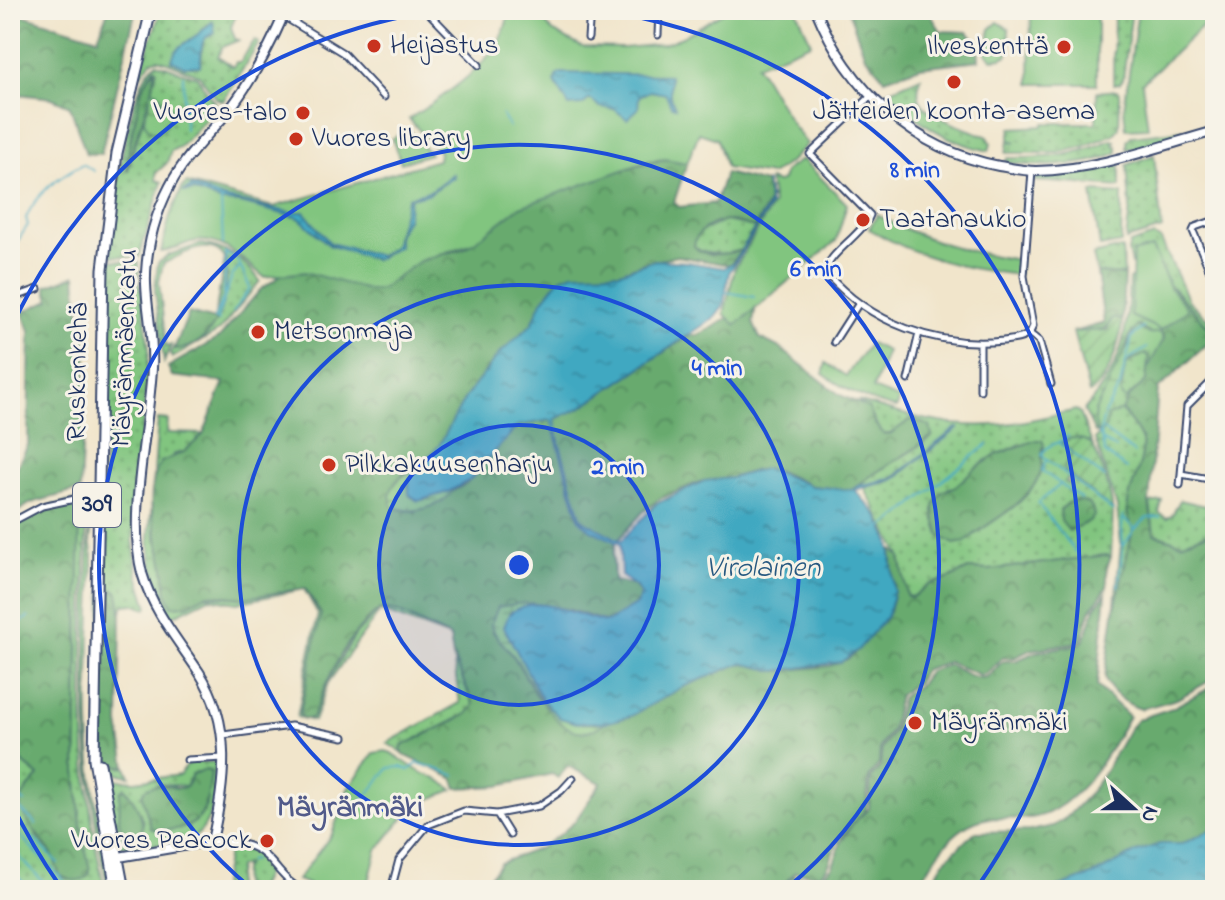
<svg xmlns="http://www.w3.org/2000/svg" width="1225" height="900" font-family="'Indie Flower',sans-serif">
<defs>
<pattern id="grass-dots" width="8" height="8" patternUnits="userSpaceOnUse" patternTransform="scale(2)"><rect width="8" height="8" fill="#81c57f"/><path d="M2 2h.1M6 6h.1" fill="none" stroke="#69a06b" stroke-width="1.8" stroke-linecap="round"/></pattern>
<pattern id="forest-crowns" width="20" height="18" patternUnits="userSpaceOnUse" patternTransform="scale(2)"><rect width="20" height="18" fill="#68aa6e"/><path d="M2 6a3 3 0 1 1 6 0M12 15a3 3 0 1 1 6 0" fill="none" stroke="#558b5e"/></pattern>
<pattern id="wetland-marsh" width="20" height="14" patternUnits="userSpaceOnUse" patternTransform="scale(2)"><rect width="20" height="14" fill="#81c57f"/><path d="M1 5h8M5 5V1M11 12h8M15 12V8" fill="none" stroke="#69a06b"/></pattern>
<pattern id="garden-furrows" width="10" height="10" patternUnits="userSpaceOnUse" patternTransform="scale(2)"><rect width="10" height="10" fill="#81c57f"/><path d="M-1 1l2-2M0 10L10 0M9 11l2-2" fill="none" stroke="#69a06b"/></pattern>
<pattern id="water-ripples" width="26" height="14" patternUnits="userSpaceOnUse" patternTransform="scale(2)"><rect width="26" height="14" fill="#41a8c1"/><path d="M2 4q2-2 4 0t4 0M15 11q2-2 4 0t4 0" fill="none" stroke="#3689a0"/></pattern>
</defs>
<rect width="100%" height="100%" fill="#f7f3e8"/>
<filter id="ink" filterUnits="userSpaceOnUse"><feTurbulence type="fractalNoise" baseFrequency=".0125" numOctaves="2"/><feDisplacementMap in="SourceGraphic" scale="16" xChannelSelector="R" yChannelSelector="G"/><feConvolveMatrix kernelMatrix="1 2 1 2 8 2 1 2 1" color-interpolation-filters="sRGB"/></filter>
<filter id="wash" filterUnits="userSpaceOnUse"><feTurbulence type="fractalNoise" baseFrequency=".006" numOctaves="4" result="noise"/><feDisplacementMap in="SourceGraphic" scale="32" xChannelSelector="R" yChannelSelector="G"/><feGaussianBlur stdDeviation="1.8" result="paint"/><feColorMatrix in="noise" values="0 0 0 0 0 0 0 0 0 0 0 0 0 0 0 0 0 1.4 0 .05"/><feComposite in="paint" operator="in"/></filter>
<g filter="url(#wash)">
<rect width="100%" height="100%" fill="#f1e5cb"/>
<path fill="url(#grass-dots)" stroke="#4e7a6e" stroke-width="2" fill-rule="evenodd" d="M161,10h28l3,7 8,-7h38l-7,17 4,12 4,1 -17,7 -4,10 15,10 3,-5h4l15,-22 4,3 -36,58 -7,-3 -17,-23 -32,-13 -9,-3 -7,2 -13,17zM207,25l7,8 -11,5 -2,26 -30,-3c9,-17 25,-21 36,-36z
M1114,10h18l-9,69 -3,4 -7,1z
M157,63l40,14 20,30 -36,39 -10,5 -4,12 -11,10v7l6,2 -23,75 -28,-1c-2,-34 18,-179 46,-193zM154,68l3,1 -5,21 8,6 3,7 5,2 4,7 -8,16 -20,-7v-5l-17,56c-2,-22 14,-87 27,-104z
M921,77c-2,8 -5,17 0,25 8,16 51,28 67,35l3,6 -2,8c-38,-8 -72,-27 -101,-60z
M1117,90l3,2 -1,36 -5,6 -29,12 -27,7h-52l2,-11 8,1 -7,-3 2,-12 32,-2 1,-3h52l1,-31z
M1215,123v4l-71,20 -17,2v-8l4,-5 62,-7z
M1111,140l4,1 -2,4 4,1v7c-32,14 -78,15 -112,9l3,-4c40,0 66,-1 103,-18z
M1154,155l8,74 -36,11 4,-32 -3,-43z
M1113,163l7,3v21l-86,-6 6,-6 23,-2z
M1092,192l30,2 -1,49 -21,4z
M725,221l30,6 -14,23 -13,5 -32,-5 -3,-7 6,-11z
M1154,236l7,4 28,61 26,25v8l-45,-47 -18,-39 -19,5v12h-2l-3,-15 2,-6z
M201,244c24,3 46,17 59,37l-41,50 -47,27 -2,-4 4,-8 -1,2c9,2 16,-2 23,-7 30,-18 28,-47 31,-78 -11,-30 -47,-8 -64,1l-4,18 7,65 5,-2 -7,17 -9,-73 3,-26 11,-8z
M1122,248l2,27 -27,-2 -4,-18z
M111,260l28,3 -1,16 4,13 7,58 -16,190 5,35 10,32 -2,2 -12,-5 -10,1 -3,6 -4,-20 -6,-2 -7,50 -2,58 18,70h6l4,9c-30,-4 -28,-17 -31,-44l9,-464z
M1134,276l26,56 -10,2 -11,-8 -9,9 -15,39 -20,37 2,22h-2l-11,-23c39,-45 43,-73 45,-131z
M1144,354l5,3 -3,24 -21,19 -2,-1 -3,-7 4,-26z
M858,401c43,13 87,27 133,24 29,-1 57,-9 85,-15l4,3 13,33c-9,-8 -20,-10 -30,-4l10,10 -9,15 7,9 -6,6 4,2 3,-7 41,33 -2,47 -4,-2 -118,15 -21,-1 -17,9 -23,7 -14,12 -7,-1 -7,-40 -35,-67c7,-6 16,-4 25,-8 10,-5 19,-14 28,-21l-32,21 -28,5 15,-14 31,-16 27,-18 -4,-13 -14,-5 -23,14h-6c-13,-12 -8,-21 -26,-33zM1019,445l25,3c-5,8 -1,16 -4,25 -13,34 -49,46 -75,69l-17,-54 7,-1 31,-27z
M1120,410c6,7 20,21 22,31 5,30 -27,59 -9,88l-19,84 7,-69 -4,-37 -22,-68 10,-11 3,-12z
M158,419l10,1 -1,13 37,1 -20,18 -10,2 -20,76 10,35 3,28 77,5 61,-10 16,26 4,71 31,-51 24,-25 18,3 52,25 -70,-26 -52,72 -14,38 -17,-4 21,-103 -14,-25 -67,14 -28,-5 -38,19 -17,-38 -5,-40z
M83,499l4,5c-4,129 -13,259 18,386h-95v-143l6,10 23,19 -11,12 4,37 7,15 13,13 8,22c11,5 22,9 30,-2l-9,-46 -5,-56 3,-164 -10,-104 -10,5 -21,2 17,-6 4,3 2,-4z
M1180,500l35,8v23l-34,12 -27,-10 -4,-30 12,-2 -3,12 8,5 6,-4z
M90,505l4,6 -4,29 3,17c-2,72 -8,145 -1,217 4,39 12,78 21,116h-4c-32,-125 -23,-257 -19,-385z
M453,657l21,48 -3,7 -68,34 -2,6 -14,-9 73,-40z
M189,762h27c0,24 -1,62 -23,76 -10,7 -26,7 -37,7 -13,1 -27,5 -38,0l-8,-42 2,-24 23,2 45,-6zM205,770l5,1 -4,35 -6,11 -40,14 -9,-3 -9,-34 15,-10 29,2 6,-12zM125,788l18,34 -4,17 -15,1 -4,-8z
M229,847h4l3,5 3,-4 16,4 13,11v6l-10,21h-16l1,-22 5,-5 -10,4 -3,23h-14z"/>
<path fill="url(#forest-crowns)" stroke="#426c66" stroke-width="2" d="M108,10h28l-35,144h-15l-16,-48 -18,-8 -42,-5v-82l88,27z
M848,10h86l-2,7 9,14 27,1 10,12 1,16 -59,7 -35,12 -20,-23z
M156,67l-3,20 -20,61 -5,24 1,-25 13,-59z
M665,159l22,4 -13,39 5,5 36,-4 10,-30 41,10 3,18 -14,26c-9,-1 -17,-6 -26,-6 -16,0 -34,10 -35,25 11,13 33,8 47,4l-11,15 -53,-9 -33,7 -24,9 -55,3 -25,32 -8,17 -39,39 -28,35 -26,48 -21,21 -15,7 -8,9 -5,13 12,14 14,1 50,-27 51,-58 34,-6 28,98 12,12 25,11 -3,14 1,26 20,4 7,10 -4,9 -30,18 -37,-12 -40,-7 -39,21 2,8 21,25 24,41 21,23 25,9 21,-8 26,-6 52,-29 58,-24 36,8 53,-5 20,-8 39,-46 5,-21 -3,-42 9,7 7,40 4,2 17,-13 23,-7 17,-9 21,1 118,-15 4,2 -4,11v19l-17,24 -8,28 -4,3 -48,8 -16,8h-12l-15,15 -7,2 -32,-13 -23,7 -8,13 -18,13 -7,34 -12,18 -1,17 -10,13 -3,32c-9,12 -21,21 -29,34 -9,15 -2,20 -18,32l-24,-3 -17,18h-298l20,-27 40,-15 21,-14 14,-13 26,-38 -33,-17 -10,12 -6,-4 -53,12 -42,2 -4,-10 -49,-23 -3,-5 1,-4 64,-31 8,-10 -21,-48 -3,-20 -52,-25 -18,-3c-34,26 -53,69 -67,108l-4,2 -7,-1 -2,-5 21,-99 -16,-26 -61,10 -36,-4 -21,11 -15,1c-8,-13 -6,-29 -9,-44 -7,-31 -21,-69 -2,-100l23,-10 19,-17 21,-53 -52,-6 -4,-9 52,-30 40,-47 21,-15 24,-3 71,18 44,-29 45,-13 55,-41 14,-6 93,-33z
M225,258c7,34 -8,92 -51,91l15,-36 25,7z
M1097,273l27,2 -2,44h-10c-5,16 -24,12 -39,13l31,-9z
M76,275l2,27 9,41 -7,147 -49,13 -21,14v-37l18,-35 2,-114 -8,-19 28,-12 -4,-14z
M1147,285l26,3 42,46v3l-57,52 -9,113 5,32 27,9 34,-12v147l-38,21 -36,10c-14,-4 -33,-18 -36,-32l9,-64 19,-84c-18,-29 14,-58 9,-88 -2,-11 -16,-21 -20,-33l8,-12 16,-15 1,-12 17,-32 -12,-19z
M757,299l-4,24 7,15 20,10 60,47 29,13 6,16 9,10h6l21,-15 19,7 2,10c-25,20 -55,33 -80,54l-41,-4 -32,-15 -22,-1 -26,8 -32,4 -40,17 -16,13 -25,28 -25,-13 -12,-9 -22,-76 -4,-24 25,-10 93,-62 19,-11h6l14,-7z
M1036,440h6l2,5c-4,10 0,20 -4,30 -15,32 -50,45 -75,67l-11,2 -14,-8 -6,-20v-11l9,-14 12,-4 18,-17 25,-16z
M1075,501c12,0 18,3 19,15l-4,5 -21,10 -8,-10 -1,-11 8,-7z
M69,503h9l2,5 -4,263 5,56 9,43c-3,14 -20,12 -30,5 -4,-8 -5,-17 -10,-24 -7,-10 -33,-38 -30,-49 3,-11 13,-18 19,-26l-23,-19 -6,-10v-113l9,-7 3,-8 -12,-8v-84l28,-17 21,-2z
M113,589l5,4 3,18 -2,113 7,43c-12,-1 -20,-6 -22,-19v-109l5,-48z
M1106,593l-9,93 32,30c-19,34 -40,74 -75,94 -20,12 -38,8 -60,8 -38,1 -62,42 -77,72h-137l13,-14 27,2 13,-12 8,-24 13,-20 15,-13 2,-31 9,-11 2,-19 12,-18 8,-33 17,-12 10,-14 19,-6c11,4 28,17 40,11 5,-3 10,-11 15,-15h12l21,-9 44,-8 5,-5 10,-31z
M1215,685v143l-33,16h-22l-23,8 -42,22 -43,16h-125l18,-30 30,-28 55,-1 23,-5 14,-9 22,-23 14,-19 26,-46 9,-10 34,-11z
M205,770l5,1 1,5c-5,26 -4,49 -35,53 -9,1 -16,3 -25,-1l-9,-32 2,-6c16,-12 33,3 42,-4 4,-2 4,-8 6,-12z
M124,788c11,13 28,38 12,53l-12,-1 -5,-18 1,-30z"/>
<path fill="url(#wetland-marsh)" stroke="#4e7a6e" stroke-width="2" d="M152,90l6,2 4,11 6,2 4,7 -8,16 -8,5 -7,-3 -5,-9z
M1137,326l12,8 11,-2 4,7 -17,30 2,-12 -3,-3c-18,6 -21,7 -23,26 -1,9 -4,12 0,19l5,-1 -6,12 -14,6 -3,12 -6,7 -5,-14 1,-10z
M418,467l-10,15 2,14 8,5 36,-11c-13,18 -41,25 -61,17 -10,-20 10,-32 25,-40z
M523,603l20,2h-13l-19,7 -7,15c4,12 13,21 19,33 20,43 28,68 82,62 -41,36 -73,-38 -89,-63 -8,-11 -22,-22 -25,-35l7,-17z"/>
<path fill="#81c57f" stroke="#4e7a6e" stroke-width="2" d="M509,10h26l17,21 30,16 42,1 40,-4 18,-7 45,-27h70l14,33 -54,22 36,61 14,18 -16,17 -20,14 -45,-7 -9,-29 -18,-6 -12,30 -22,-4 -17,2 -128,46 -47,36 -53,18 -39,28 -13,1 -63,-18 -41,5c-19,-15 -39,-39 -67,-36 -12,1 -24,10 -36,11l9,-36 13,-30 4,-3 86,24 165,-47 1,-8 -30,-33c38,-26 95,-59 100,-109z
M1031,10h66v74h-67z
M1138,10h77v5l-73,68 6,45 -22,1 -2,-21z
M998,22l11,7 -1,26 -6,3 -10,1 -6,-6 4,-24z
M408,129l22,25 -29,9 -9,-24z
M802,159l45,45 -11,37 -100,84 -12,-11 11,-46 38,-64 -4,-24 8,3 5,-3 3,-9z
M877,215c49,26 88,37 142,45l-1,15c-56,-6 -99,-17 -149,-46z
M1152,248l19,41 17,20 -27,21 -30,-14 2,-63z
M870,343l17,8 -14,38 26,10 -2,9c-26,-5 -53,-19 -74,-34l3,-11 20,13z
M386,751c11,4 18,11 28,17 13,9 27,10 39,22l-40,16 -36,44 -9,35 -50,3 -21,-8 35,-46 16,-45 26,-36z"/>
<path fill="url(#garden-furrows)" stroke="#4e7a6e" stroke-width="2" d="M1112,319h10c0,18 -15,68 -33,74l-16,-61 34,-2z
M1071,438c6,1 14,1 19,5 8,8 23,55 22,67l-47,-39 -1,-4 9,-15 -11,-9z"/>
<path fill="url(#water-ripples)" stroke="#2e6c90" stroke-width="2" d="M213,22l2,11c-18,5 -12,18 -15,33h-16l-12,-5c2,-16 20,-20 31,-31 4,-3 6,-7 10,-8z
M561,73l109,2v21l5,11 -4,-1 -5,-12 -16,-3 -11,5 -1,13 -11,10 -13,-10 -14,-2 -10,-8 -8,6 -13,1 -14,-24 1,-6z
M453,174l1,3 -26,17 -18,4 -3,21 -9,15v13l-23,13 -46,-15 -30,-27 -59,-15 -18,-1 -28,-11 -11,1 9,-6 31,12 66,14h15l26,31 50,13 14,-10 14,-49 24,-7z
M766,181l4,25 -41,67 -6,34 -9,11 -134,90 -25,11 4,23 23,78 39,21 35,-37 48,-23 27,-3 35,-10 45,18 41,4 6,-4 35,-8 62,-49 4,-1 -67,52 -37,10 23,26 12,27 4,48 -7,25 -29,34 -17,12 -65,9 -35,-8 -58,24 -52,29 -22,6 -32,1 -17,-5 -17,-17 -39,-74 5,-13c28,-24 68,4 98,8l30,-18 4,-9 -4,-8 -16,-11 -1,-32 -29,-14 -11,-10 -29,-100 -34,6 -47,54 -22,12 -30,9 -9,-7v-15l30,-33 26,-48 34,-44 33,-30 10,-23 18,-23 13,-5 47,-1 35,-12 32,2 37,6 10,-6 32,-52 3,-9z
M1215,828v62h-163l43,-16 42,-22 23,-8h22z"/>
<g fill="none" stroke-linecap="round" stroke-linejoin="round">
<path stroke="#41a8c1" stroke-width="2" d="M183,75l2,54
M502,115l7,12
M221,201l2,43
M10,247l3,1 15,-23 -2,-7c11,-26 32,-41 57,-54l11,7
M726,292l28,5
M217,319l15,-43 8,-9
M219,321l-5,-3 10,-21 2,-44 12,8 12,27 -17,24
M1127,360l20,-12
M1103,430l31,23
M1100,434l5,19 22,16
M1099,435l6,-23 15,-26 12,-49 12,-10
M1068,436c-9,9 -20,6 -26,19l4,5 -4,11 39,28
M1103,441l13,7
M1058,442l47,36
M1047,460l66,51
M1061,484l-23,19 38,50
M1123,518l12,11 -11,16
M882,527l9,-5 97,-78
M1122,528l1,-13
M1135,529l12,-11 13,-1
M1118,586l5,-40 -1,-16
M10,622l3,-3
M10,631l18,-14
M10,790l15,12
M361,803l28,-35 12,-1 8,3 9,-7 37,12
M10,808l5,-4 21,20
M10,815l48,48
M10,825l54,56
M10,847l41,43
M249,861l5,-2
M10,869l21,21"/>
</g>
</g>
<g filter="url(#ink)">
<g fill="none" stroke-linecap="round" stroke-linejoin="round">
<defs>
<path id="street" d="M426,10l53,55
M283,16l60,37 41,44
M658,35l1,-25
M588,38l2,-28
M870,97l-60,57 60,61c-8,21 -45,40 -44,58 44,50 111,75 177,68 13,-2 25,-1 30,-15l-9,-50 8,-105
M1215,220l-20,7 -2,4 22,52
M10,299l28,-10
M1030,334l9,7 12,43
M834,342l25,-39
M980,344v46
M1215,378l-28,28 -6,68 34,6
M908,380l11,-47
M1180,485l1,-11
M10,523l32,-17 56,-12
M223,735l68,-9 53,11
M187,760l37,-2
M497,814l13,21
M212,841c14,1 31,1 44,8 18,9 24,31 47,41
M391,890l8,-30 29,-35 36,-14 33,3 42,-8 22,-15 12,-13"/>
<path id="secondary" d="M816,10c32,79 98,140 183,156 12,2 25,5 37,5 61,-1 121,-24 179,-40
M113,858l99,-17c13,-58 21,-116 -13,-169 -22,-33 -46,-61 -57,-99 -15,-58 7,-144 10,-205 2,-28 -5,-56 -6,-84 -1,-29 7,-62 19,-88 19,-42 42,-57 68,-91 20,-27 40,-65 53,-95"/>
<path id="primary" d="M100,764l24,126
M116,890l-22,-131 9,-490 14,-116 34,-143"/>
</defs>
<use href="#street" stroke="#3b4a6e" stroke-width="9"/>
<use href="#secondary" stroke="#3b4a6e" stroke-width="12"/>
<use href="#primary" stroke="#3b4a6e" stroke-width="13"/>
<use href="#street" stroke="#fff" stroke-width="5"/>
<use href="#secondary" stroke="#fff" stroke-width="8"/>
<use href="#primary" stroke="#fff" stroke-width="9"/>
</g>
</g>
<circle cx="519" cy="565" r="140" fill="#1d4ed8" fill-opacity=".12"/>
<g fill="none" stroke="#1d4ed8" stroke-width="4">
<circle cx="519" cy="565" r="140"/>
<circle cx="519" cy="565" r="280"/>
<path d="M252 889A420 420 0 1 1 786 889"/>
<path d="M60 886A560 560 0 0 1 11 802M11 328A560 560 0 0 1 441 10M597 10A560 560 0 0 1 978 886"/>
</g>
<g fill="#c8321e" stroke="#f7f3e8" stroke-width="3">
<circle cx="374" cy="46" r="8"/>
<circle cx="1064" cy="47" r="8"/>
<circle cx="954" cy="82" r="8"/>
<circle cx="303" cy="113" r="8"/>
<circle cx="296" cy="139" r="8"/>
<circle cx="863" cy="220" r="8"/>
<circle cx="258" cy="332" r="8"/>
<circle cx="329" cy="465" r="8"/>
<circle cx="915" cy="723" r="8"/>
<circle cx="267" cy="841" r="8"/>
</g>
<g text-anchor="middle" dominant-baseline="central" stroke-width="6" stroke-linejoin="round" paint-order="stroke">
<rect fill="#f7f3e8" stroke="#5d6a87" stroke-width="2" x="73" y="483" width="48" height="44" rx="6"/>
<g font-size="26" font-weight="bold" fill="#1b2f5e">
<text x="97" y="505">309</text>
</g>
<g font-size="28" fill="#1b2f5e" stroke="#f7f3e8" text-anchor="start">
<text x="390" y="46">Heijastus</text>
<text x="1048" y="47" text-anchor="end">Ilveskenttä</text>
<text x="954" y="112" text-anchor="middle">Jätteiden koonta-asema</text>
<text x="287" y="113" text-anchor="end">Vuores-talo</text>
<text x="312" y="139">Vuores library</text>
<text x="879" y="220">Taatanaukio</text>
<text x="274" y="332">Metsonmaja</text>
<text x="345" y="465">Pilkkakuusenharju</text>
<text x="931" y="723">Mäyränmäki</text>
<text x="251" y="841" text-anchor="end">Vuores Peacock</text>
</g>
<g font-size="28" fill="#1b2f5e" stroke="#f7f3e8">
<text transform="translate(126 348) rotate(-88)">Mäyränmäenkatu</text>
<text transform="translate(79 372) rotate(-89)">Ruskonkehä</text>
</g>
<g font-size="30" font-style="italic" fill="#285981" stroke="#f7f3e8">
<text x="763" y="569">Virolainen</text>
</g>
<g font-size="30" font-weight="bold" fill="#515a8a" stroke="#f7f3e8">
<text x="350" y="809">Mäyränmäki</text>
</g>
</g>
<circle cx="519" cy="565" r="12" fill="#1d4ed8" stroke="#f7f3e8" stroke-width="4"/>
<g font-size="24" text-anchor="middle" font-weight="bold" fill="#1d4ed8" stroke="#f7f3e8" stroke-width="6" stroke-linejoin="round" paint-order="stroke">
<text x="915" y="177">8 min</text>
<text x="816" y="276">6 min</text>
<text x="717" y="375">4 min</text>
<text x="618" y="474">2 min</text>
</g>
<rect width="1225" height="900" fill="none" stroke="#f7f3e8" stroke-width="40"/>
<g transform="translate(1133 808) rotate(111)" stroke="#f7f3e8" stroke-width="6" paint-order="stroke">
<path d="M0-6L14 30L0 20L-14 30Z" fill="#1b2f5e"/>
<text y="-12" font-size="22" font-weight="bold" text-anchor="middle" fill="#1b2f5e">N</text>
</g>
</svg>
